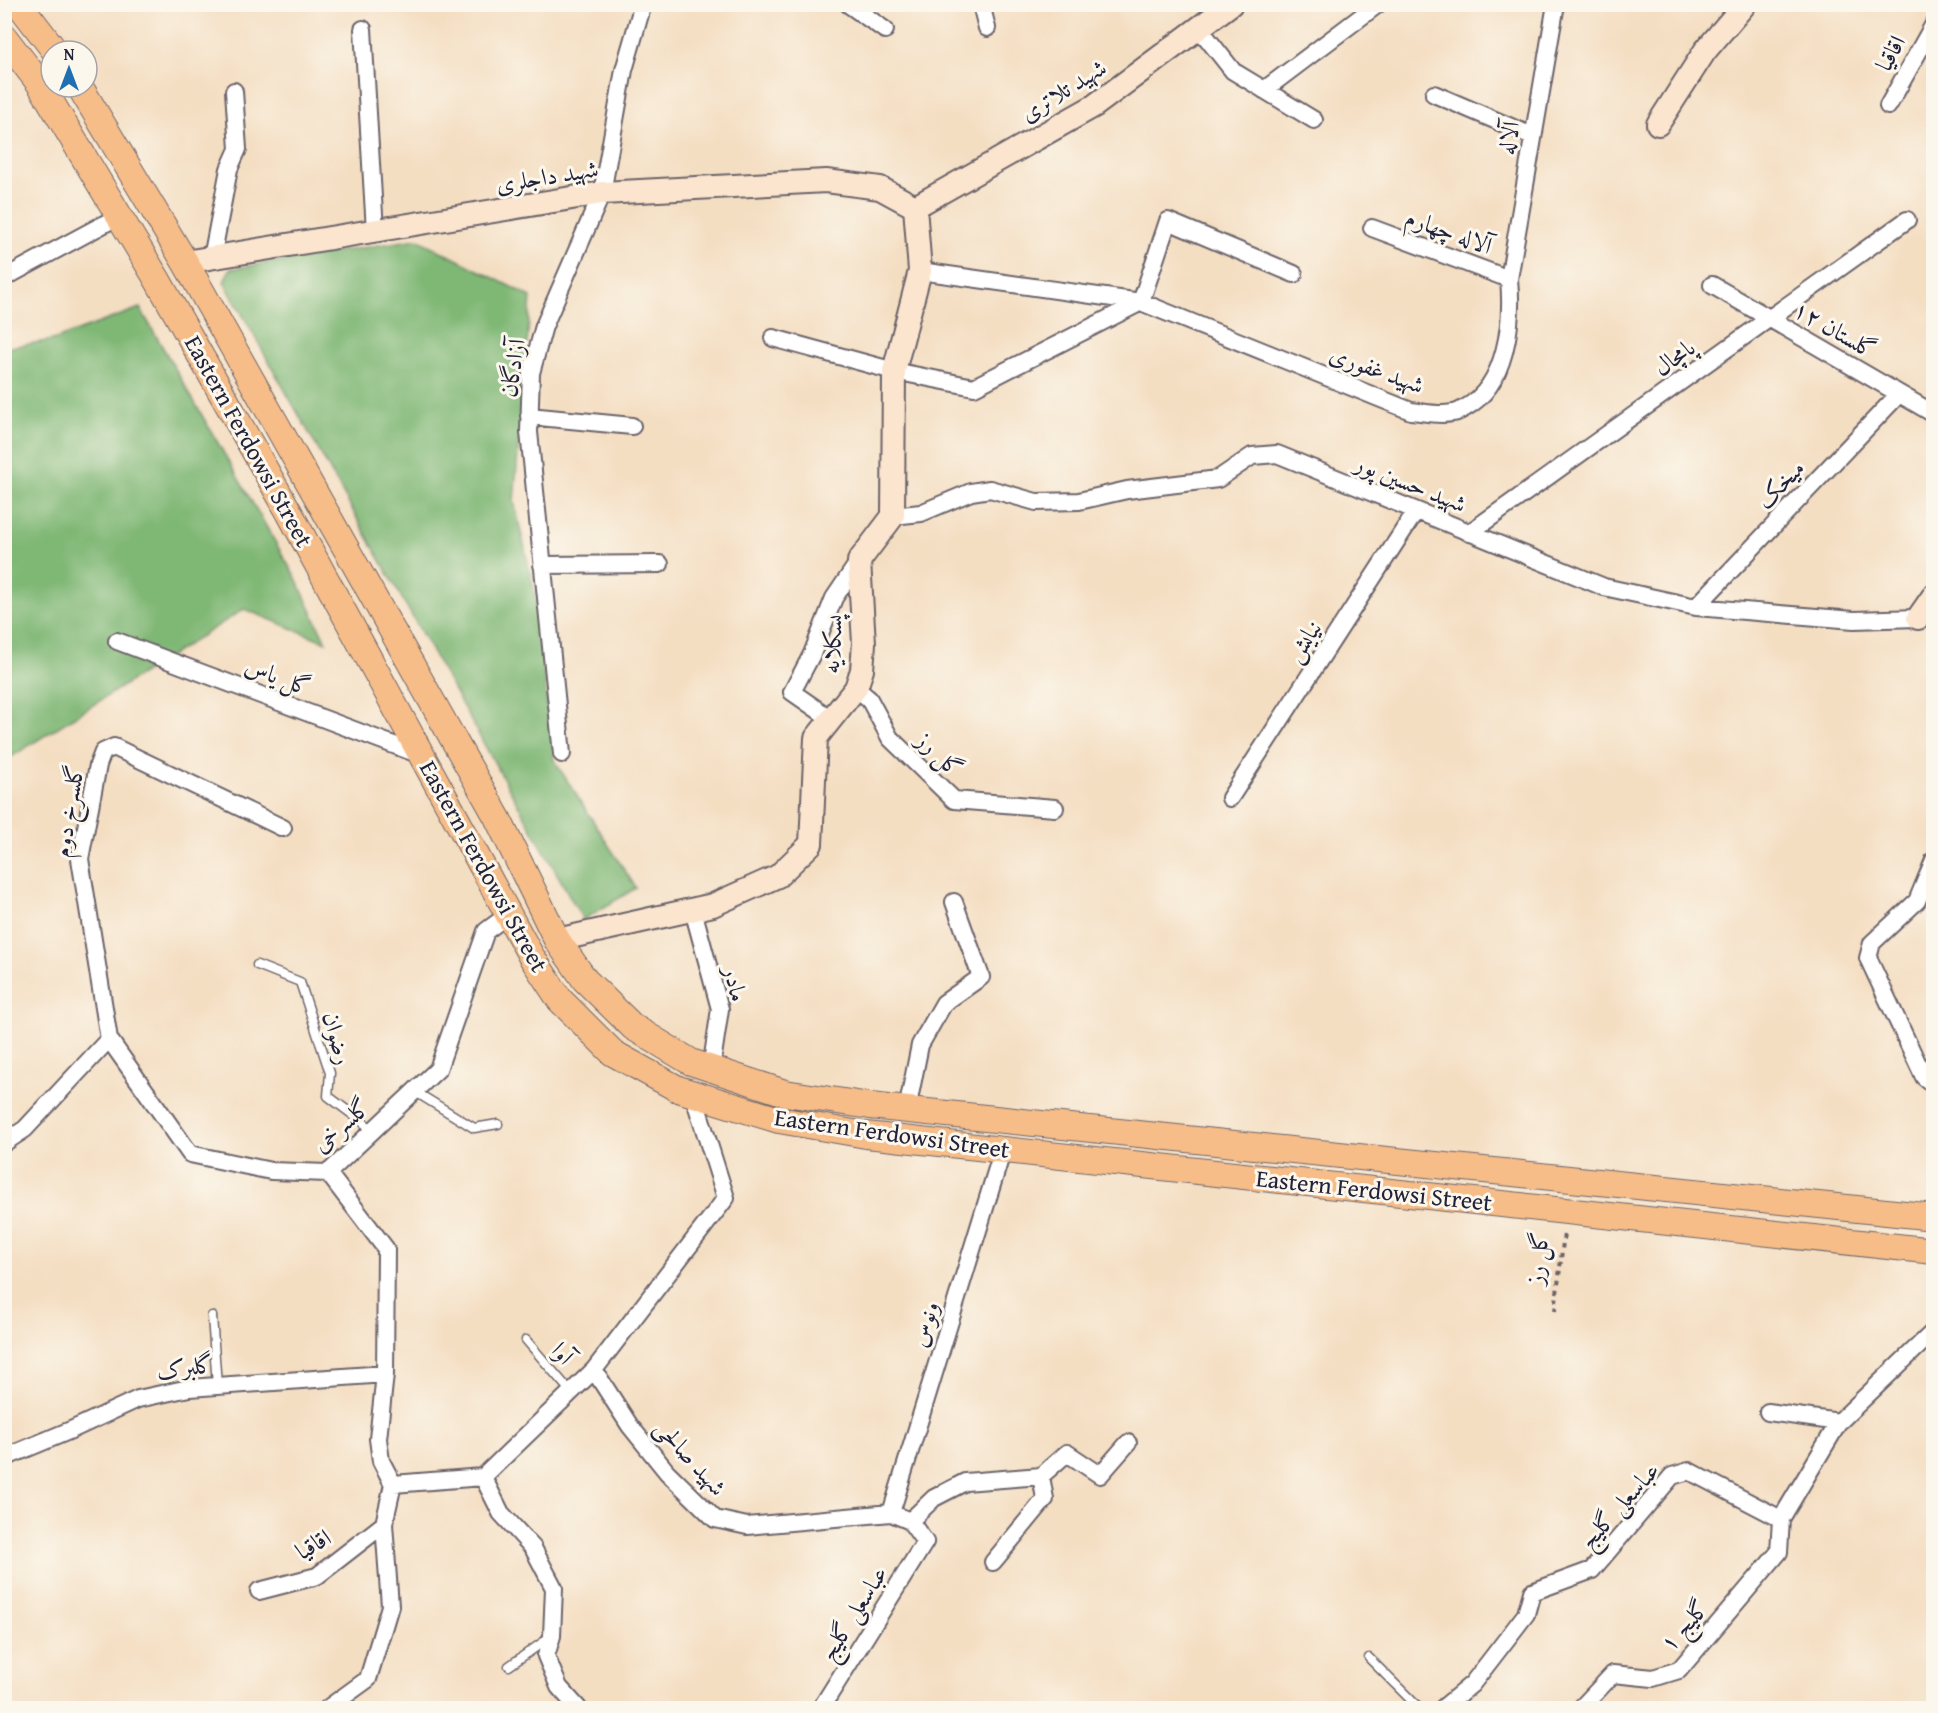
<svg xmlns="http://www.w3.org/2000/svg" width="1938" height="1713" font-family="'Gentium Book Plus',Amiri,serif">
<rect width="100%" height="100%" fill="#fbf7ec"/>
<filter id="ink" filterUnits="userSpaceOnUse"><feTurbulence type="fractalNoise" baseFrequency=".0167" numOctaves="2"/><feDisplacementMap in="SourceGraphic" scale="12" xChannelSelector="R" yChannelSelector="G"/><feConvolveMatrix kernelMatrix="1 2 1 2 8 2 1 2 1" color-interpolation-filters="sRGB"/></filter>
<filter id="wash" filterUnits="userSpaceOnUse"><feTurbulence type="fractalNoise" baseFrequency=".008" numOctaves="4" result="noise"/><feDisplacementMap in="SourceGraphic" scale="24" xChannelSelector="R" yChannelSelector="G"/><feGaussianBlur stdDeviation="1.35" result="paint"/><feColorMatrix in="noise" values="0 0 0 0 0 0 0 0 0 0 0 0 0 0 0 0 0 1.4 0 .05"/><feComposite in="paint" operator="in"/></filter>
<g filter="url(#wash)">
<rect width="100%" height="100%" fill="#f4dec2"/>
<path fill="#7fb774" stroke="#506c58" stroke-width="1.5" d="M417,239l114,58 -17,204 20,88 20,171 82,128 -53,32 -359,-638 6,-13z
M140,308l156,270 30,64 -82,-33 -239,152v-413l48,-8z"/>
</g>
<g filter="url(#ink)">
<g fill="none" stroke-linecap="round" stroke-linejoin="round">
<defs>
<path id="lane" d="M257,965l43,17 30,91 -2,23 45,34
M414,1091l60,37 24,-4
M4,1125l13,9
M212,1316l5,70
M526,1340l44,51
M1369,1658l50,50
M509,1666l40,-28"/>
<path id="street" d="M848,4l37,26
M981,4l6,24
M1199,28l34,43 81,49
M363,29l12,202
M1264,90l114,-86
M1434,94l98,42
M1888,106l46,-82
M1372,228l137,51
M212,258l17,-89 9,-20 -4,-58
M920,271l221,31 270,109c13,1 28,5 41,2 5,0 9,-3 13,-5 42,-23 48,-86 44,-129l47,-275
M4,278l115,-62
M1712,285l222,129
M773,338l121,33 80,16 167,-85 27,-81 126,53
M529,416l103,10
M893,516l28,-3 50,-21 19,-3 46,13 43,-1 48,-11 91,-11 34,-23 25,-2 327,133 92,20 158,13 64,-2
M1469,533l438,-313
M542,565l118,-1
M1696,607l203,-213
M117,641l306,115
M856,688l13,11 21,39 64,62 101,8
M831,719l-39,-27 20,-38 22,-56 25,-37
M562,754l-33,-322 2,-59 13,-47 58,-133 22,-123 19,-66
M1230,798l186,-287
M283,828l-169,-81 -11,5 -5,13 -18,94 29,180 81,115 81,17 57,2 110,-104 48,-138 23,-17
M1934,860l-17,41 -45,42 -4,15 56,119 10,8
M693,910l27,99 -9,60
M907,1110l13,-65 24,-42 37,-26 -27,-75
M4,1143l21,-14 84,-90
M328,1173l58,76 -1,125 -7,65 3,22 12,23 -9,40 6,82 -22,73 -40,29
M594,1370l36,56 37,46 48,47 32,7 144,-13 19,8 15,21 -104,166
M1768,1412l71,10
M4,1460l7,-5 60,-25 67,-31 51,-11 196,-14
M483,1477l18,36 32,35 21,40 -2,48 -6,20 13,31 19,21
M393,1484l90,-7 111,-107 132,-172 -33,-104
M891,1513l112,-364
M910,1521l24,-23 31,-16 76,-6 26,-23 33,22 28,-32
M993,1562l52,-63 -4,-23
M259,1591l58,-15 67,-52
M1443,1708l29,-24 54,-70 6,-22 60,-22 80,-94 17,-5 92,48
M1581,1708l32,-34 40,4 26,-8 100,-118 2,-33 58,-97 95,-91"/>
<path id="secondary" d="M1658,124l47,-73 40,-47
M915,207l179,-101 137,-102
M185,262l417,-69 224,-12 54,7 35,19
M1918,618l16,-23
M557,940l156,-35 65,-29 33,-32 5,-106 40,-50 6,-18 2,-27 -5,-82 34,-45 1,-145 26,-100 -5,-64"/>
<path id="primary" d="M19,4l36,47
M4,37l36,47 117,195 132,233 242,444 29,44 53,53 65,36 101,31 87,15 1068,116
M80,87l105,175 312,555 60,123 28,40 48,47 58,35 94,31 85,13 1064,111"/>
</defs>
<use href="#lane" stroke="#6c646a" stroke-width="11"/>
<use href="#street" stroke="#6c646a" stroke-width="20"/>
<use href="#secondary" stroke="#6c646a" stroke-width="26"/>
<use href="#primary" stroke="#6c646a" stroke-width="28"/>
<path stroke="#6c646a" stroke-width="4" stroke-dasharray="4.5 4.5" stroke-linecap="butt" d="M1555,1311l9,-78"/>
<use href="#lane" stroke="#fff" stroke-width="8"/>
<use href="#street" stroke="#fff" stroke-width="16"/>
<use href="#secondary" stroke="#fce5cf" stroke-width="22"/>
<use href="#primary" stroke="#f7bd88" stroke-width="26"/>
</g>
</g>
<g text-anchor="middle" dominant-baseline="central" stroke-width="6" stroke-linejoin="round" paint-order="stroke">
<g font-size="24" fill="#22223b" stroke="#fbf7ec">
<text transform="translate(1890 53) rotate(-61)">اقاقیا</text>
<text transform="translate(1063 90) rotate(-32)">شهید تلاتری</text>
<text transform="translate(1508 138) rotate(-80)">آلاله</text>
<text transform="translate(547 176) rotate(-9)">شهید داجلری</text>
<text transform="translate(1449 231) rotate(20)">آلاله چهارم</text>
<text transform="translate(1835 329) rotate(30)">گلستان ۱۲</text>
<text transform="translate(1674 357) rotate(-36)">پامچال</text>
<text transform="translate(512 368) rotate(-81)">آزادگان</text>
<text transform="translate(1377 369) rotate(20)">شهید غفوری</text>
<text transform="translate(249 441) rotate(61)">Eastern Ferdowsi Street</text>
<text transform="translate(1411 483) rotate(22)">شهید حسین پور</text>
<text transform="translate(1780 484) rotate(-46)">میخک</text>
<text transform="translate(1303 641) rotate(-57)">نیایش</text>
<text transform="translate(832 644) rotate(-86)">پسکلایه</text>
<text transform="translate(278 676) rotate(21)">گل یاس</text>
<text transform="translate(940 754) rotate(44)">گل رز</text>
<text transform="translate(68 811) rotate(-81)">گلسرخ دوم</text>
<text transform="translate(484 866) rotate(61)">Eastern Ferdowsi Street</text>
<text transform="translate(736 984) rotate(78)">مادر</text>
<text transform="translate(338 1038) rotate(74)">رضوان</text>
<text transform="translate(341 1125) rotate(-41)">گلسرخی</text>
<text transform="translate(892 1133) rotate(8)">Eastern Ferdowsi Street</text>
<text transform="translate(1374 1190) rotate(6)">Eastern Ferdowsi Street</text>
<text transform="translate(1537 1258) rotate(-83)">گل رز</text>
<text transform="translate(924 1324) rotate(-73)">ونوس</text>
<text transform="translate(563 1353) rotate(49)">آوا</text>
<text transform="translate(185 1367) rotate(-8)">گلبرک</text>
<text transform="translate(691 1457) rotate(48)">شهید صالحی</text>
<text transform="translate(1619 1505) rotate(-48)">عباسعلی گلیج</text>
<text transform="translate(313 1544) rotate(-31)">اقاقیا</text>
<text transform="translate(853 1613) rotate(-58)">عباسعلی گلیج</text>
<text transform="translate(1684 1625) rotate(-48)">گلیج ۱</text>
</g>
</g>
<rect width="1938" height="1713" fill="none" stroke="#fbf7ec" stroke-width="24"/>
<g transform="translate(69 69)"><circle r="28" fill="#fbf7ec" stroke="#a4a2a5" stroke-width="1.5"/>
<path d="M0-4.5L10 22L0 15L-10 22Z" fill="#1f6fb2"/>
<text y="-9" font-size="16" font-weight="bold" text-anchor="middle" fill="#22223b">N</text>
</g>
</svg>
